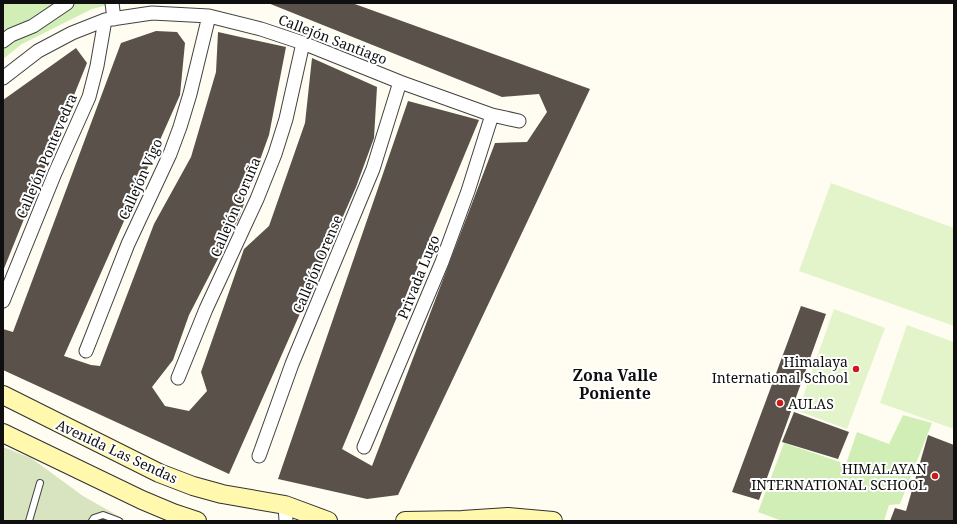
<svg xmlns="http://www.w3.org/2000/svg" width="957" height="524" font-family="'Noto Serif',serif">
<rect width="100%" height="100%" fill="#fffdf2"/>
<path fill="#d2eeb7" d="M3,3h112l-23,6 -70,35 -19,15z
M903,415l29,8 -32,81 -11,1 -5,16h-102l-24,-9 26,-69 62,21 11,-32 32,12z"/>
<path fill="#d7e4bf" d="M3,447l28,11 52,38 44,25h-124z"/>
<path fill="#e4f4ca" d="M831,183l123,45v98l-155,-55z
M834,309l51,19 -38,101 -49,-18z
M907,325l47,17v87l-74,-26z"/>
<path fill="#59514a" d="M268,3h84l238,86 -192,406 -31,4 -89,-20 130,-378 71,19 -137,329 30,17 123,-323 32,-1 20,-30 -8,-18 -37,3z
M156,31l21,1 8,11 -5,52 -116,261 27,9 9,1 54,-142 37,-67 25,-85 2,-40 68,15 -17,88 -31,85 -49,95 -16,45 -21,27 13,19 24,5 18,-20 -6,-19 43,-123 25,-23 36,-103 7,-65 65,29 -3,51 -18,49 -127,287 -226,-104v-41l10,3 108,-289z
M76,48l11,15 -84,208v-171z
M801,306l25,8 -67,186 -27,-8z
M794,412l55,20 -11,27 -56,-17z
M928,435l26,10v76h-64l5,-13 11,3z"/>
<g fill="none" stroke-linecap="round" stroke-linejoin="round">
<defs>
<path id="lane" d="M29,521l11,-38
M92,521l2,-3 9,-3 16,6"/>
<path id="street" d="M112,3l2,16
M3,41l8,-6 22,-9 34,-23
M3,78l35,-27 34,-18 33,-13 47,-7 57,3 52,13 42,14 97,39 92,33 27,6
M3,301l52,-128 34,-76 8,-31 8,-46
M86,351l42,-107 42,-90 10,-27 10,-33 19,-78
M178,378l28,-69 51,-110 18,-45 11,-35 17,-76
M364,447l78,-185 26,-71 24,-76
M259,456l33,-92 81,-195 27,-87
M285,505l1,16"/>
<path id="secondary" d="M3,395l156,78 34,13 29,8 63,11 43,16
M3,433l139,67 31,13 24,8
M405,521l57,-1 46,-3 45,4"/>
</defs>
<use href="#lane" stroke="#424242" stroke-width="8"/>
<use href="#street" stroke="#424242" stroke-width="15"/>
<use href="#secondary" stroke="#313131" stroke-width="20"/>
<use href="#lane" stroke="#fff" stroke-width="6"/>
<use href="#street" stroke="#fff" stroke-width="13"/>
<use href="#secondary" stroke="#fff8ad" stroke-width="18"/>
</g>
<g fill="#cd191e" stroke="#fff" stroke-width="1.5">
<circle cx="856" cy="369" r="4"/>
<circle cx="780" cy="403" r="4"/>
<circle cx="935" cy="476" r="4"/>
</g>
<g text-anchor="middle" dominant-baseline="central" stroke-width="4" stroke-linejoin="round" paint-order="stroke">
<g font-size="14" fill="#0f0f0f" stroke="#fff">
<text transform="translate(333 39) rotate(21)">Callejón Santiago</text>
<text transform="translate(46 156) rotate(-67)">Callejón Pontevedra</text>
<text transform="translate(140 179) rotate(-66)">Callejón Vigo</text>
<text transform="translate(235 207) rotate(-67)">Callejón Coruña</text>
<text transform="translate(317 264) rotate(-67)">Callejón Orense</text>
<text transform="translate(418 277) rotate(-68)">Privada Lugo</text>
<text transform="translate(117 451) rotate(25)">Avenida Las Sendas</text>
</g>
<g font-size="14" fill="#0f0f0f" stroke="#fff" text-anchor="end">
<text x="848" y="361">Himalaya<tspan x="848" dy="16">International School</tspan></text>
<text x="788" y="403" text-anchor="start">AULAS</text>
<text x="927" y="468">HIMALAYAN<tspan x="927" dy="16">INTERNATIONAL SCHOOL</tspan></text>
</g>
<g font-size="16" font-weight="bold" fill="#0f0f0f" stroke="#fff">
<text x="615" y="375">Zona Valle<tspan x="615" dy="18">Poniente</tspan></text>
</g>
</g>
<rect width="957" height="524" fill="none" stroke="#0f0f0f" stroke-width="8"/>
</svg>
